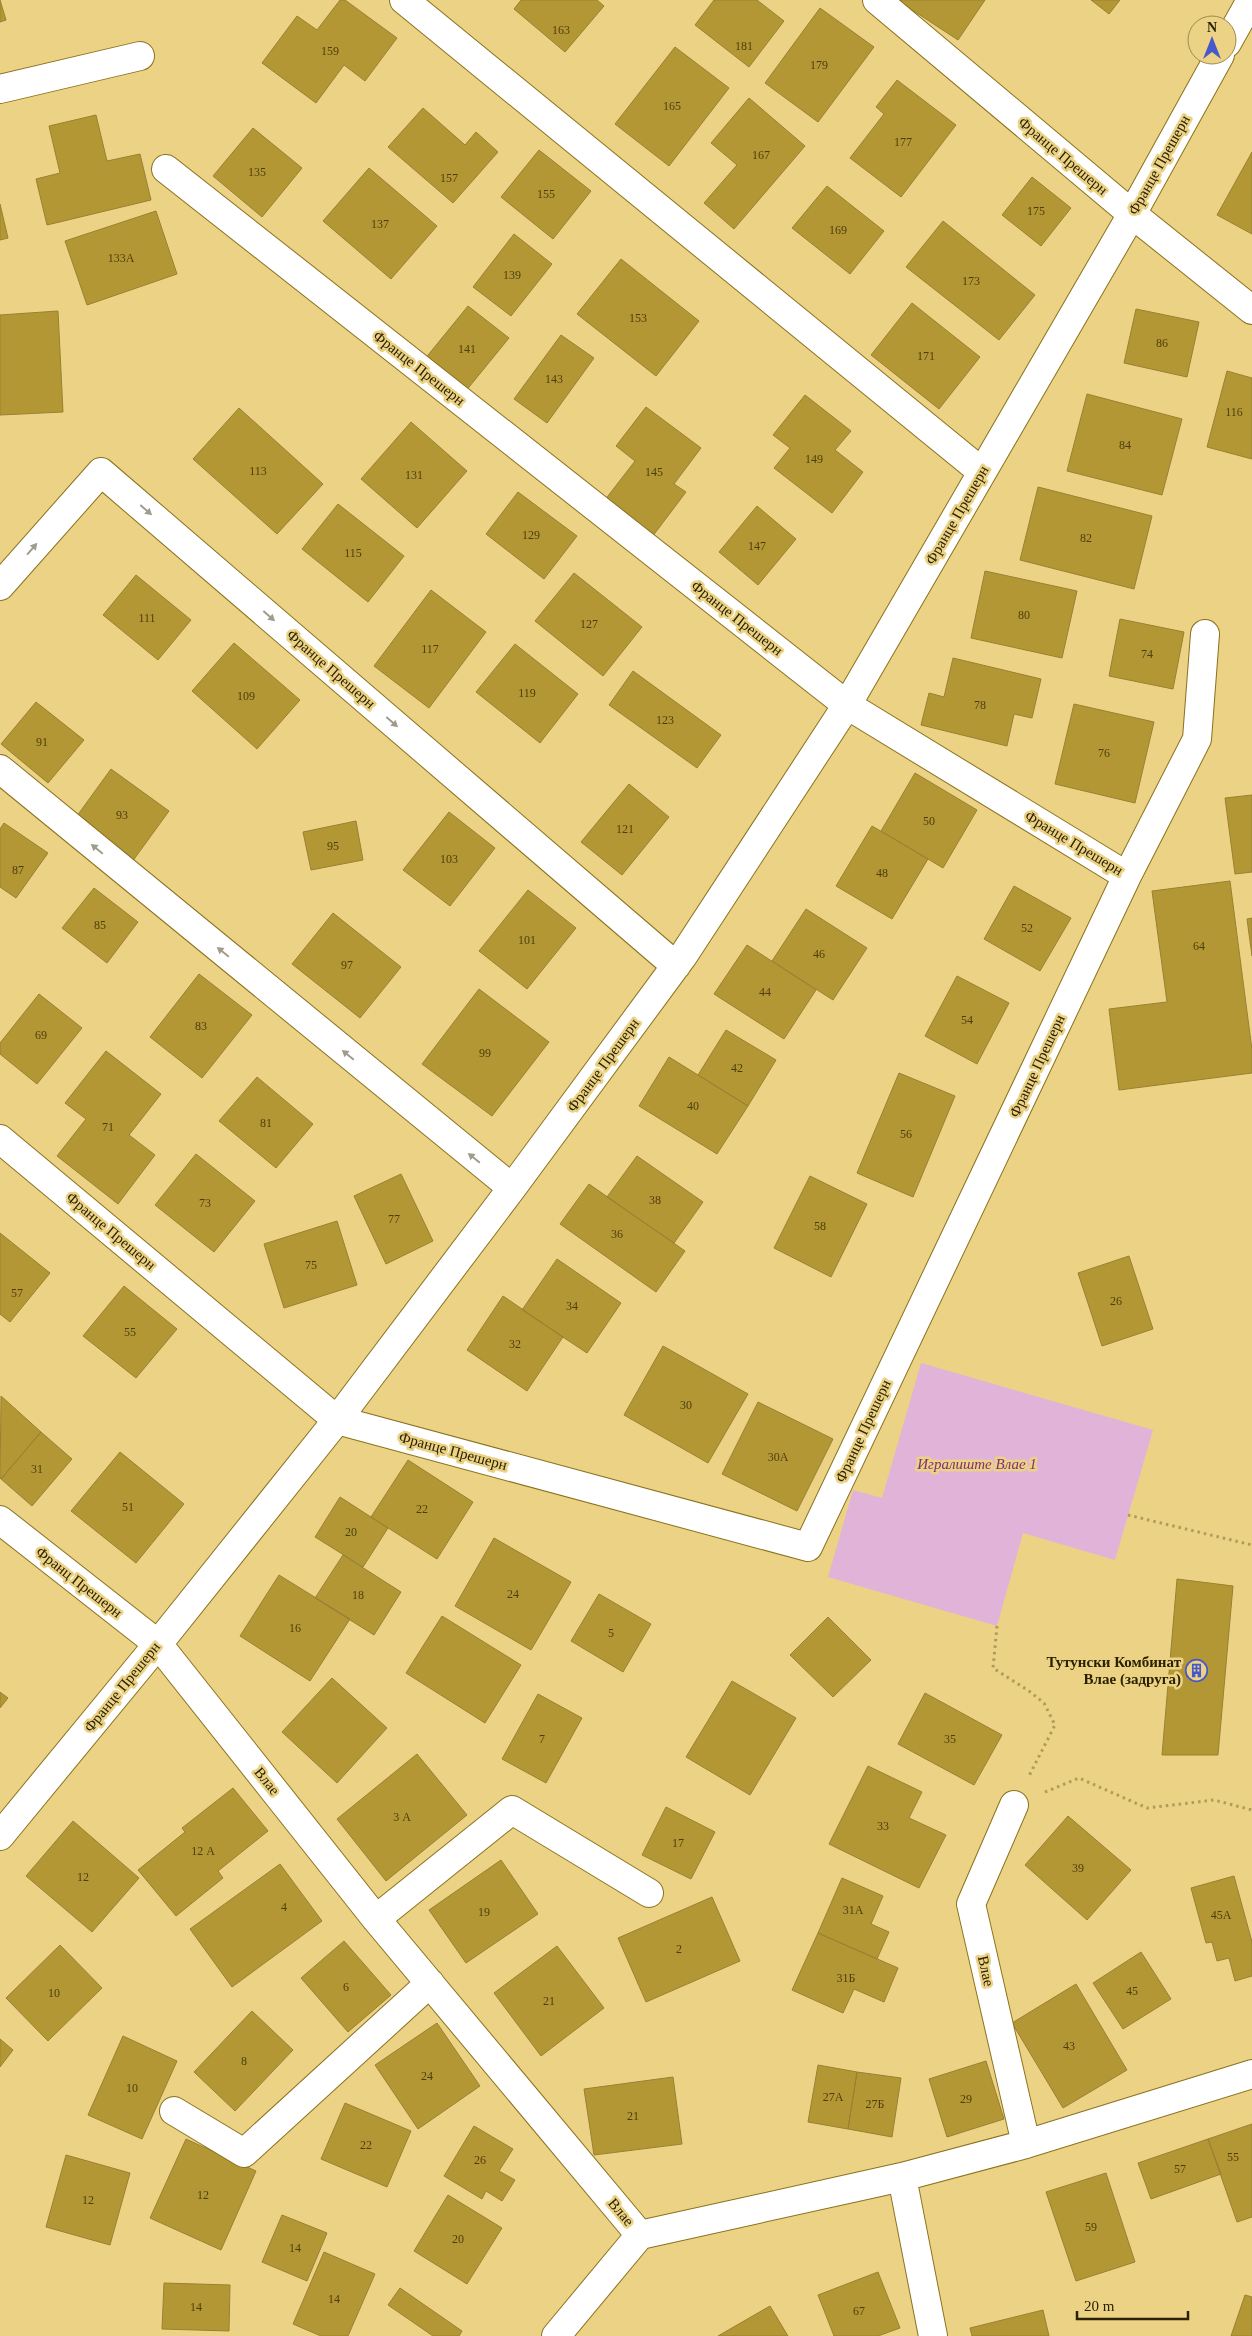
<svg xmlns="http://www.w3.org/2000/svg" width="1252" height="2336" font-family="'Times New Roman',serif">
<rect width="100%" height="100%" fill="#ebd284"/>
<path fill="#e1b3d9" d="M921,1363l232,67 -38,130 -92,-27 -26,93 -169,-49 25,-87 29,8z"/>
<path fill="#b49735" stroke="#998132" d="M0,0l6,20 -6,2z
M340,0h5l52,38 -32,43 -21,-16 -28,38 -54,-40 35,-47 20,14z
M521,0h76l7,6 -39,46 -51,-43z
M714,0h43l27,21 -35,46 -54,-42z
M897,0h88l-27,40z
M1091,0h29l-11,14z
M820,8l54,39 -56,75 -53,-39z
M675,47l54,41 -60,78 -54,-42z
M897,80l59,45 -55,72 -51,-39 34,-44 -8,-7z
M749,98l56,48 -71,83 -30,-26 33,-38 -26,-22z
M423,108l42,37 11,-13 22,20 -45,51 -65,-56z
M96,115l11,46 33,-7 11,46 -104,25 -11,-46 24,-6 -11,-47z
M253,128l49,40 -40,49 -49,-41z
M539,150l52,41 -38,48 -52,-42z
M1252,152v82l-35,-19z
M369,168l68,58 -46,53 -68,-58z
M1032,177l39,31 -30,38 -39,-31z
M827,186l57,45 -34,43 -58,-46z
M0,204l8,34 -8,2z
M156,211l21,63 -90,31 -22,-64z
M943,221l92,74 -36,45 -93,-73z
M514,234l38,30 -41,52 -38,-29z
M621,259l78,62 -43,55 -79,-62z
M912,303l68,54 -41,52 -68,-54z
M468,306l41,32 -44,54 -41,-32z
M1136,309l63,13 -12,55 -63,-14z
M58,311l5,101 -63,3v-100z
M561,335l33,23 -47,65 -33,-24z
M1227,371l25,7v81l-45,-12z
M1087,394l95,25 -20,76 -95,-24z
M805,395l46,36 -16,19 28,22 -31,41 -58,-45 16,-20 -17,-13z
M646,407l55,41 -27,36 12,8 -37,49 -48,-36 34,-44 -19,-15z
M239,408l84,76 -46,50 -84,-75z
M411,422l56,49 -50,57 -56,-49z
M1038,487l114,29 -18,73 -114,-29z
M518,492l59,44 -33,43 -58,-45z
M338,504l66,52 -36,46 -66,-53z
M757,506l39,33 -38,46 -39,-33z
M985,571l92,20 -15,67 -91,-20z
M574,573l68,54 -39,49 -68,-55z
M136,575l55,45 -33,40 -55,-45z
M431,590l55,42 -57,76 -55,-42z
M1120,619l64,13 -11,57 -64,-13z
M234,643l66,57 -43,49 -65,-58z
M515,644l63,50 -38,49 -64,-51z
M953,658l88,21 -9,39 -18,-4 -7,32 -86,-21 8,-32 15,4z
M633,671l88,64 -24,33 -88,-63z
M36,702l48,38 -36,43 -47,-39z
M1074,704l80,18 -19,81 -80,-19z
M111,769l58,42 -37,51 -58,-42z
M915,773l62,37 -34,58 -62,-37z
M629,784l40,33 -47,58 -41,-33z
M1252,795v77l-17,2 -10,-76z
M449,812l46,36 -45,58 -47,-36z
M356,821l7,39 -52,10 -8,-38z
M4,823l44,30 -32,45 -16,-11v-58z
M872,826l56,33 -36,60 -56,-33z
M1230,881l22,169v23l-133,17 -10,-81 58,-7 -15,-111z
M1014,886l57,32 -31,53 -56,-32z
M94,888l44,34 -31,41 -45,-35z
M528,890l48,38 -49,61 -48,-38z
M806,909l61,39 -34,52 -61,-39z
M333,913l68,54 -41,51 -68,-54z
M1252,918v38l-5,-37z
M747,945l69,45 -32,49 -70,-45z
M199,974l53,41 -50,63 -52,-41z
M957,976l52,27 -32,61 -52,-28z
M479,989l70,53 -57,74 -70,-52z
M39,994l43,34 -45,56 -37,-30v-11z
M726,1030l50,30 -28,46 -50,-31z
M106,1051l55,43 -32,41 26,20 -37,49 -61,-48 29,-37 -21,-16z
M669,1057l79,49 -31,48 -78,-48z
M899,1073l56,23 -42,101 -56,-24z
M257,1077l56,47 -37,44 -57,-47z
M196,1154l59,47 -41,51 -59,-47z
M637,1156l66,46 -29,41 -67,-46z
M401,1174l32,67 -47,23 -32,-68z
M810,1176l57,28 -36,73 -57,-29z
M589,1184l96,67 -29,41 -96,-68z
M337,1221l20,64 -73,23 -20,-64z
M0,1233l50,40 -40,49 -10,-8z
M1129,1256l24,73 -51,17 -24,-73z
M557,1259l64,44 -34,50 -65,-43z
M124,1286l53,43 -41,49 -53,-42z
M503,1296l60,41 -36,54 -60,-41z
M663,1346l85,48 -40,69 -84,-48z
M1,1396l40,36 -40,47 -1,-1z
M758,1402l75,37 -36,72 -75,-37z
M41,1432l31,27 -40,47 -31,-27z
M120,1452l64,52 -48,59 -65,-52z
M408,1460l65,42 -36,57 -66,-42z
M340,1497l48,31 -25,39 -48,-30z
M494,1538l77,44 -40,68 -76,-44z
M343,1555l58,37 -27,43 -59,-37z
M279,1575l71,44 -40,62 -70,-45z
M1177,1579l56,7 -15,169h-56z
M599,1594l52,30 -28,48 -52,-31z
M442,1616l79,49 -36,58 -79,-50z
M828,1617l43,43 -38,37 -43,-42z
M332,1678l55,50 -50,55 -55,-51z
M732,1681l64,37 -46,77 -64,-38z
M0,1692l8,6 -8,10z
M925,1693l77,42 -28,50 -76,-41z
M538,1694l44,24 -36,65 -44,-24z
M417,1754l50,61 -81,66 -49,-62z
M868,1766l54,26 -13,26 37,17 -27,53 -90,-44z
M233,1788l35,43 -50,40 5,7 -47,38 -38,-46 47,-38 -3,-4z
M666,1807l49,25 -24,47 -49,-24z
M1068,1816l63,54 -44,50 -62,-55z
M73,1821l66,57 -47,54 -66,-56z
M501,1860l37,54 -72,49 -37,-53z
M280,1864l42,57 -90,66 -42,-58z
M1234,1876l18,66v34l-17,5 -6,-23 -12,3 -5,-19 -6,1 -15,-55z
M842,1878l41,18 -12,28 18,8 -12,27 -59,-26z
M712,1897l28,64 -94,41 -28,-64z
M818,1933l80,35 -14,34 -30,-13 -11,24 -51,-23z
M344,1941l47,54 -43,37 -47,-54z
M60,1945l42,43 -54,53 -42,-43z
M557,1946l47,62 -63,48 -47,-63z
M1141,1952l30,47 -48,30 -30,-46z
M1076,1984l51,86 -64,38 -51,-85z
M252,2011l41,39 -58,61 -41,-39z
M437,2023l43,63 -62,43 -43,-64z
M123,2036l54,25 -35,78 -54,-24z
M0,2039l13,11 -13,17z
M986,2061l18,58 -57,18 -18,-58z
M818,2065l39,7 -9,57 -40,-7z
M857,2072l44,6 -9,59 -44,-8z
M673,2077l9,67 -88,11 -10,-66z
M345,2103l66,28 -24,56 -66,-28z
M1252,2124v93l-15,5 -29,-83z
M474,2126l39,23 -14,22 16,9 -13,21 -16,-10 -4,8 -38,-23z
M186,2139l70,32 -35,79 -71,-32z
M1208,2139l13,35 -70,25 -13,-36z
M66,2155l64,18 -20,72 -64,-18z
M1106,2173l29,89 -59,19 -30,-89z
M448,2195l54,33 -35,56 -53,-33z
M282,2215l45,18 -20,48 -45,-19z
M324,2252l51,22 -27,62h-27l-28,-12z
M878,2272l22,56 -22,8h-44l-16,-41z
M164,2283l66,2 -1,46 -67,-2z
M400,2288l62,43 -3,5h-26l-45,-31z
M1245,2295l7,2v39h-21z
M770,2306l18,30h-70z
M1043,2310l6,26h-77l-2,-8z"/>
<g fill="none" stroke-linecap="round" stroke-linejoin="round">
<defs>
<path id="minor" d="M404,0l578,472
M877,0l255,214 120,96
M1227,43l24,-43
M0,89l140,-33
M166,169l681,536 280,171
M0,586l101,-114 575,494
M0,769l512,419
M0,1139l337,281 471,127 319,-671 70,-137 8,-105
M0,1520l158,124 218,275 264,316 262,-58 124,-33 226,-70
M1014,1805l-43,99 55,240
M0,1836l158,-192 179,-224 175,-232 171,-232 164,-251 285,-491 88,-159
M376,1919l136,-109 137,83
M174,2111l70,42 186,-170
M902,2177l31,159
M556,2336l84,-101"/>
</defs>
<use href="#minor" stroke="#8a721f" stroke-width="30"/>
<path stroke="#af9b5b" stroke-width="3" stroke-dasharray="2.5 4" stroke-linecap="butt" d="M1128,1515l124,30
M997,1626l-4,42 36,23 15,12 11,22 -26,51
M1045,1792l34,-14 68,30 67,-8 38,10"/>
<use href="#minor" stroke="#fff" stroke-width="28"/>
</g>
<defs><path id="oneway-solid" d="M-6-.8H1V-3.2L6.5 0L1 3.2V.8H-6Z" transform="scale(1.25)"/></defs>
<g fill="#a09b8c">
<use href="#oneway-solid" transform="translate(146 510) rotate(41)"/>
<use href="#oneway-solid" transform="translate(32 549) rotate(-49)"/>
<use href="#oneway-solid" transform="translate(269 616) rotate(41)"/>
<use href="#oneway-solid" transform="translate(392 722) rotate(41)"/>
<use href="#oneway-solid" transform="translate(97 849) rotate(-141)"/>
<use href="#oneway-solid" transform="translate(223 952) rotate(-141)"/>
<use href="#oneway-solid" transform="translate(348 1055) rotate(-141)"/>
<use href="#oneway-solid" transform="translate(474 1158) rotate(-141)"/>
</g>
<defs>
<symbol id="building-ring" viewBox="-11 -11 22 22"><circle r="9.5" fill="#ebd284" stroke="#4758cc" stroke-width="1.5"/><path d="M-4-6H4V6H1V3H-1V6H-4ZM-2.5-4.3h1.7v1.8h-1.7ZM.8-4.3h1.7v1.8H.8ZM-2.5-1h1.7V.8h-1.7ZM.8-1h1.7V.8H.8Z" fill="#4758cc"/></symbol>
</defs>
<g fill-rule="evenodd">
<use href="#building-ring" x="1184" y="1658" width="25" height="25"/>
</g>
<g text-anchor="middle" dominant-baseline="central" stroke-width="5" stroke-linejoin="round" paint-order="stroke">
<g font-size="12" fill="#4d3e0d">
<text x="561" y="30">163</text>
<text x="744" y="46">181</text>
<text x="330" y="51">159</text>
<text x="819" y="65">179</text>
<text x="672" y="106">165</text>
<text x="903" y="142">177</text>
<text x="761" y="155">167</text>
<text x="257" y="172">135</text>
<text x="449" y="178">157</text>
<text x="546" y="194">155</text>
<text x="1036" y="211">175</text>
<text x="380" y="224">137</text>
<text x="838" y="230">169</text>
<text x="121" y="258">133A</text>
<text x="512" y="275">139</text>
<text x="971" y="281">173</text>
<text x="638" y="318">153</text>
<text x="1162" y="343">86</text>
<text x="467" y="349">141</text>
<text x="926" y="356">171</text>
<text x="554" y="379">143</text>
<text x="1234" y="412">116</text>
<text x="1125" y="445">84</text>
<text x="814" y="459">149</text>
<text x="258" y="471">113</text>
<text x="654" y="472">145</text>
<text x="414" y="475">131</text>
<text x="531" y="535">129</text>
<text x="1086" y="538">82</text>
<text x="757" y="546">147</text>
<text x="353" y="553">115</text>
<text x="1024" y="615">80</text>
<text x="147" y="618">111</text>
<text x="589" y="624">127</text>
<text x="430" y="649">117</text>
<text x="1147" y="654">74</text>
<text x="527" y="693">119</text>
<text x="246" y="696">109</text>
<text x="980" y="705">78</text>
<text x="665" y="720">123</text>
<text x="42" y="742">91</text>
<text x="1104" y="753">76</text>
<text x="122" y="815">93</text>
<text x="929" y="821">50</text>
<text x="625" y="829">121</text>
<text x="333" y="846">95</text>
<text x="449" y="859">103</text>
<text x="18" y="870">87</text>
<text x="882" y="873">48</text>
<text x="100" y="925">85</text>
<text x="1027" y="928">52</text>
<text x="527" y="940">101</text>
<text x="1199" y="946">64</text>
<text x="819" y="954">46</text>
<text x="347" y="965">97</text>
<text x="765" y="992">44</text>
<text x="967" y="1020">54</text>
<text x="201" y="1026">83</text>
<text x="41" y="1035">69</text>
<text x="485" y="1053">99</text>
<text x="737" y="1068">42</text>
<text x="693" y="1106">40</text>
<text x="266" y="1123">81</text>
<text x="108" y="1127">71</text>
<text x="906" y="1134">56</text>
<text x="655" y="1200">38</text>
<text x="205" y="1203">73</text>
<text x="394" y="1219">77</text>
<text x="820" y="1226">58</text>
<text x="617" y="1234">36</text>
<text x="311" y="1265">75</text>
<text x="17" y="1293">57</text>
<text x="1116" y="1301">26</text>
<text x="572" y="1306">34</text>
<text x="130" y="1332">55</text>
<text x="515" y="1344">32</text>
<text x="686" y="1405">30</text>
<text x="778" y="1457">30A</text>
<text x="37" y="1469">31</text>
<text x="128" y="1507">51</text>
<text x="422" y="1509">22</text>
<text x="351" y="1532">20</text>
<text x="513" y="1594">24</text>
<text x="358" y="1595">18</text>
<text x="295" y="1628">16</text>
<text x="611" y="1633">5</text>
<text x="542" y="1739">7</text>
<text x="950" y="1739">35</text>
<text x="402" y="1817">3 А</text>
<text x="883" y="1826">33</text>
<text x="678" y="1843">17</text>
<text x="203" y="1851">12 А</text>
<text x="1078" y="1868">39</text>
<text x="83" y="1877">12</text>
<text x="284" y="1907">4</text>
<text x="853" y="1910">31А</text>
<text x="484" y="1912">19</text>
<text x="1221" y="1915">45А</text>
<text x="679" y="1949">2</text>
<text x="846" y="1978">31Б</text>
<text x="346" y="1987">6</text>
<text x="1132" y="1991">45</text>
<text x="54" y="1993">10</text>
<text x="549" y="2001">21</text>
<text x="1069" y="2046">43</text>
<text x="244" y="2061">8</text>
<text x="427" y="2076">24</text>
<text x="132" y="2088">10</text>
<text x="833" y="2097">27A</text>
<text x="966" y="2099">29</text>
<text x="875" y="2104">27Б</text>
<text x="633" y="2116">21</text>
<text x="366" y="2145">22</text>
<text x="1233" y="2157">55</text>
<text x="480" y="2160">26</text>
<text x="1180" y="2169">57</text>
<text x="203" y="2195">12</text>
<text x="88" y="2200">12</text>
<text x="1091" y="2227">59</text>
<text x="458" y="2239">20</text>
<text x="295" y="2248">14</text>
<text x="334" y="2299">14</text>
<text x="196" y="2307">14</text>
<text x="859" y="2311">67</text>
</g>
<g font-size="15" fill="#2b2100" stroke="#ebd284">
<text transform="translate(1063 156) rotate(40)">Франце Прешерн</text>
<text transform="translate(1159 165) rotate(-61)">Францe Прешерн</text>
<text transform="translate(419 368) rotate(38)">Франце Прешерн</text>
<text transform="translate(957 515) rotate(-60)">Францe Прешерн</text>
<text transform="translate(737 618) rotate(38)">Франце Прешерн</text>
<text transform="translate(331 669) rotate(41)">Францe Прешерн</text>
<text transform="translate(1074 843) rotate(31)">Франце Прешерн</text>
<text transform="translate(603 1065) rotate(-54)">Францe Прешерн</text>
<text transform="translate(1037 1066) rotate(-65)">Францe Прешерн</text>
<text transform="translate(111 1231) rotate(40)">Францe Прешерн</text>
<text transform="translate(863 1431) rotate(-65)">Францe Прешерн</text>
<text transform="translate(453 1451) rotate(15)">Францe Прешерн</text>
<text transform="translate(79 1582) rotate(38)">Франц Прешерн</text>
<text transform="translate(122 1687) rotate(-51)">Францe Прешерн</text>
<text transform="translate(267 1781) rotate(51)">Влае</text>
<text transform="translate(986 1971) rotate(77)">Влае</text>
<text transform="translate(621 2212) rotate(50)">Влае</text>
</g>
<g font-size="15" font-style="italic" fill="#832e7a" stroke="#ebd284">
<text x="977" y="1464">Игралиште Влае 1</text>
</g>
<g font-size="15" font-weight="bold" fill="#2b2100" stroke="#ebd284" text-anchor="end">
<text x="1181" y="1662">Тутунски Комбинат<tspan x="1181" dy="17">Влае (задруга)</tspan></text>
</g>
</g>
<g transform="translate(1212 40)"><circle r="24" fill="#ebd284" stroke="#9e8b4f"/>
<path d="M0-4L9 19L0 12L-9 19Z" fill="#4758cc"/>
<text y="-8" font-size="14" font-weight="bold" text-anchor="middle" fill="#2b2100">N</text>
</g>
<path d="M1077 2311v8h111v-8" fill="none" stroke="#2b2100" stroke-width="2.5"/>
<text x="1084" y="2311" font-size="15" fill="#2b2100" stroke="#ebd284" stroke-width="4" paint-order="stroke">20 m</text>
</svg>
